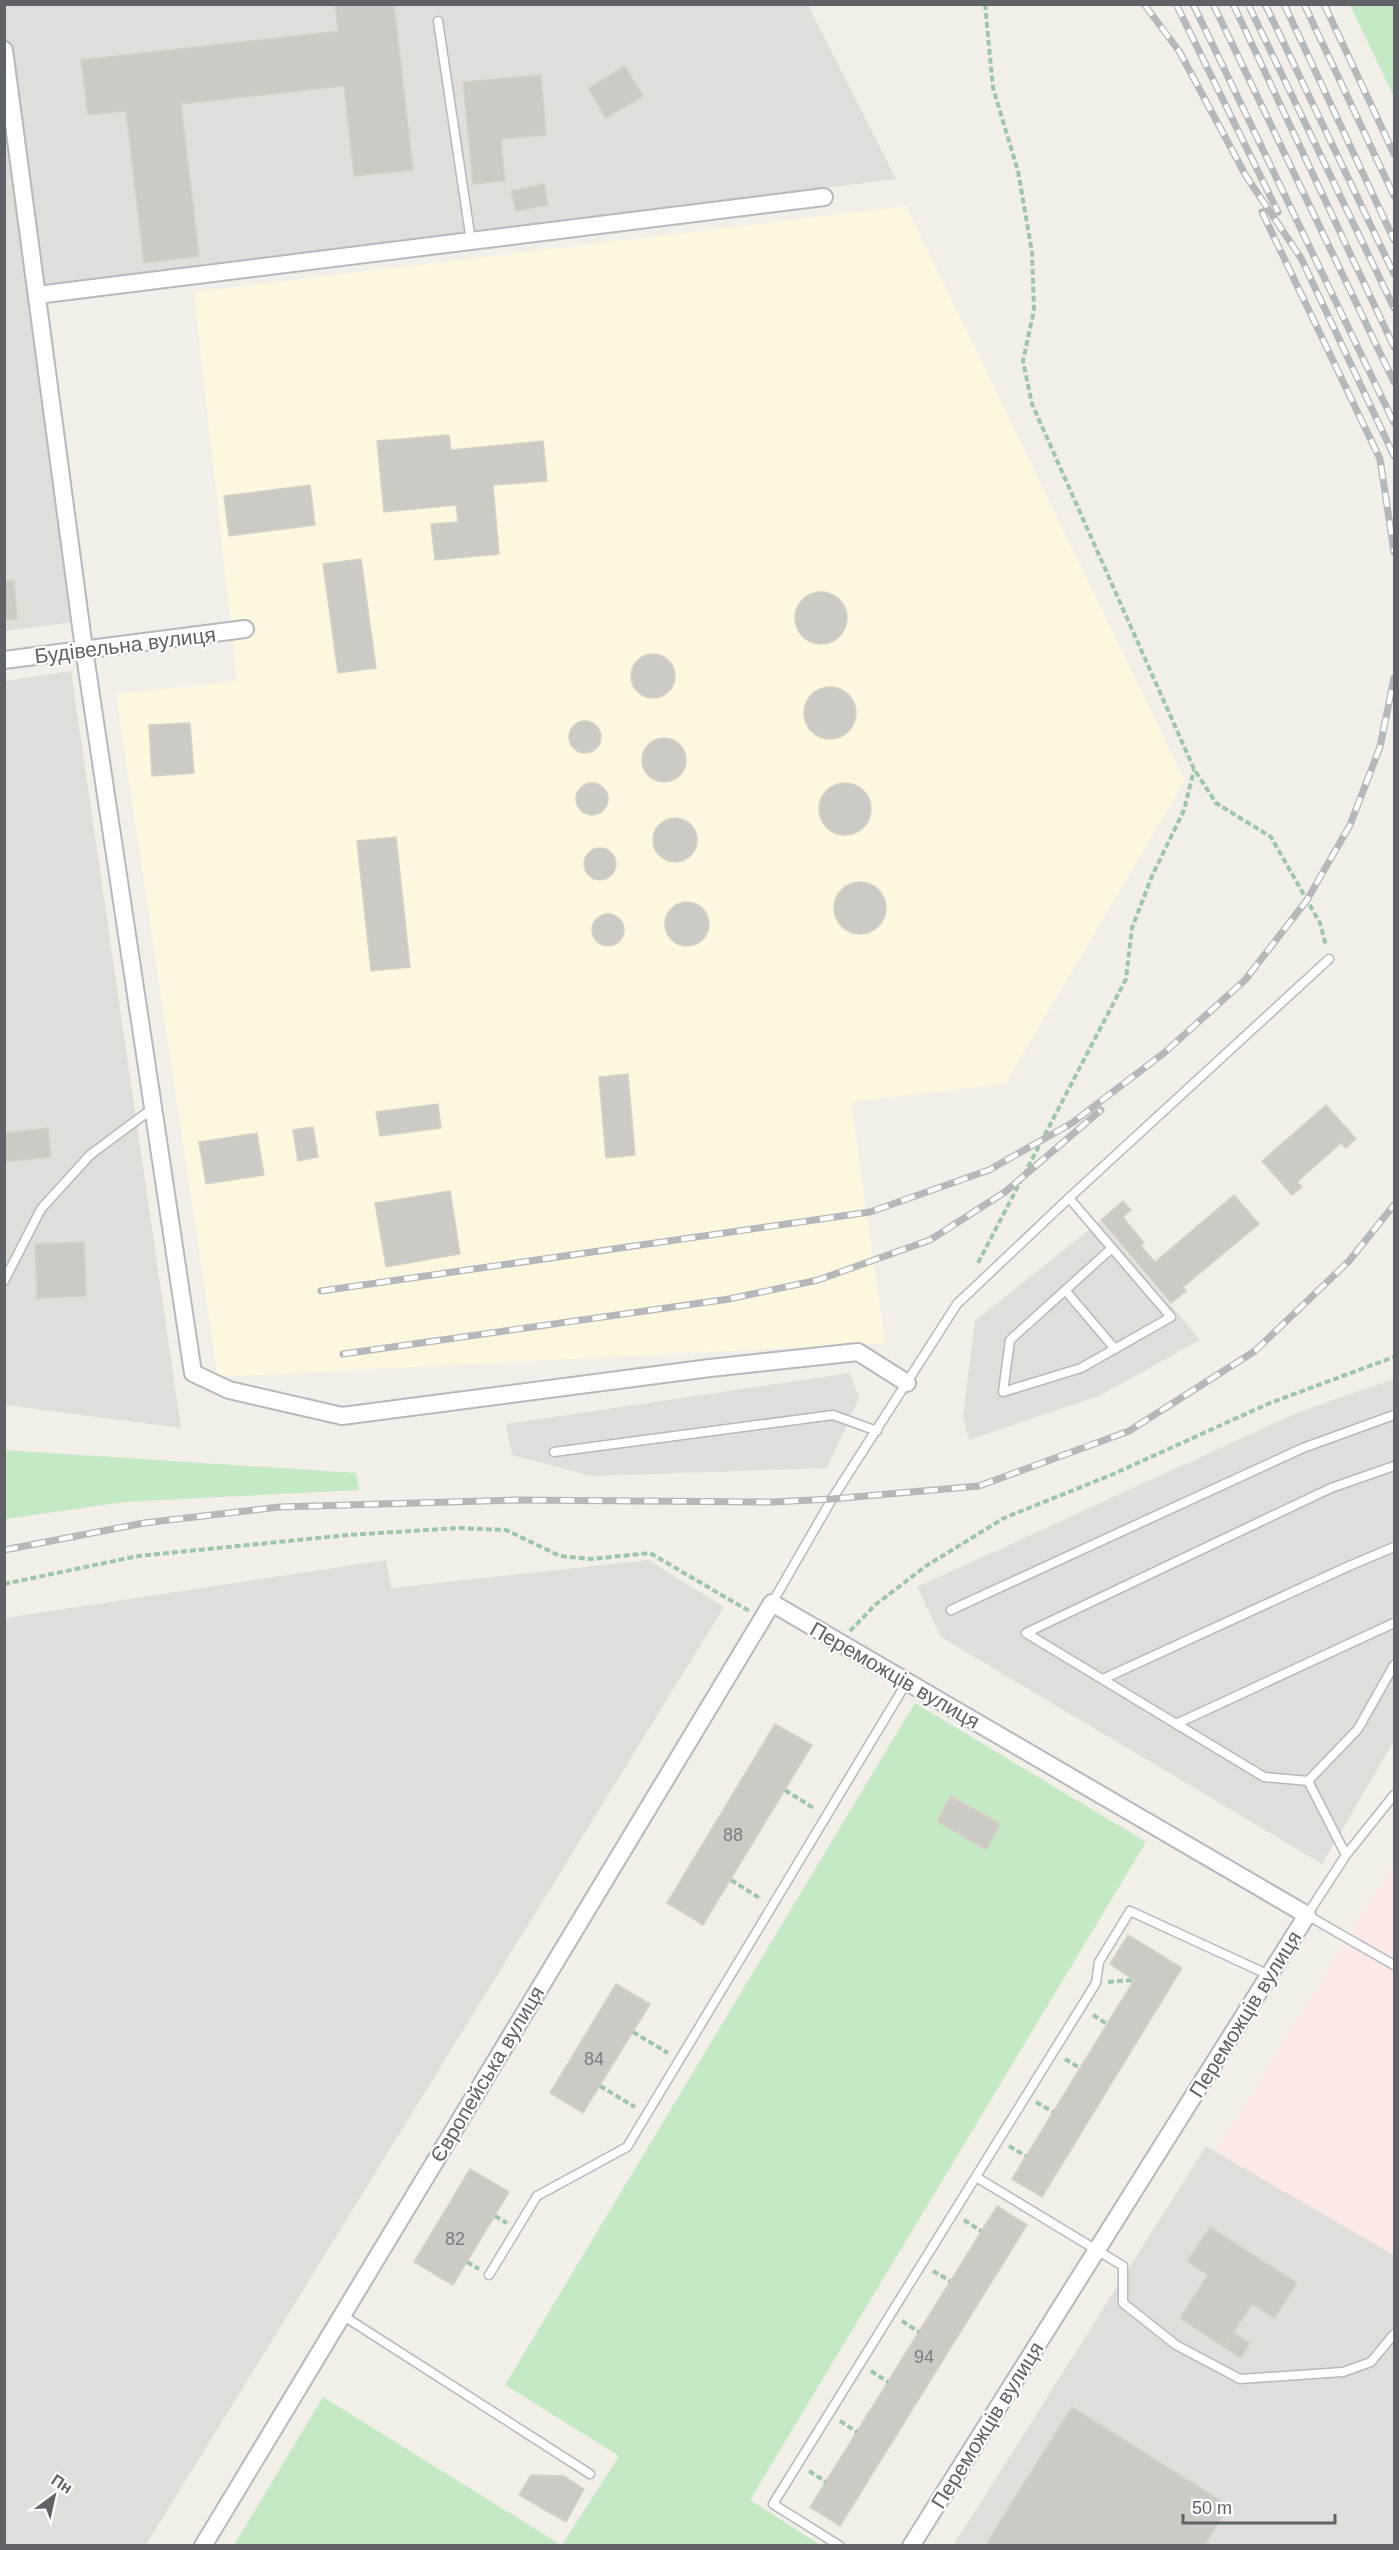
<svg xmlns="http://www.w3.org/2000/svg" width="1399" height="2550" font-family="Helvetica,sans-serif">
<rect width="100%" height="100%" fill="#f1efe8"/>
<path fill="#fef7e0" d="M906,206l279,575 -180,303 -154,18 34,241 -667,34 -102,-683 121,-13 -43,-389z"/>
<path fill="#e0deda" d="M4,5h804l88,174 -863,108 42,335 -70,9z
M71,671l110,757 -176,-23v-724z
M1100,1221l100,119 -101,56 -130,44 -6,-24 12,-95z
M850,1373l9,25 -32,70 -236,8 -79,-21 -6,-31z
M1394,1379v362l-72,123 -381,-227 -24,-50 382,-175z
M386,1560l5,28 257,-28 76,47 -578,938h-141v-927z
M1206,2146l188,109v290l-441,1z"/>
<path fill="#fce8e6" d="M1394,1863v392l-178,-103z"/>
<path fill="#c5e8c5" d="M1350,5h44v92z
M4,1450l352,23 3,17 -235,12 -119,17z
M915,1703l231,139 -396,658 70,45h-258l57,-89 -114,-71z
M323,2397l238,148h-327z"/>
<path fill="#cccac5" stroke="#d6d1c6" stroke-width="1.5" d="M335,4h59l19,166 -59,6 -10,-90 -163,18 18,152 -55,7 -18,-152 -38,4 -7,-55 257,-29z
M625,66l18,30 -37,22 -18,-30z
M541,75l5,60 -45,4 4,42 -32,3 -10,-102z
M544,184l4,21 -32,6 -5,-20z
M449,435l2,15 92,-9 4,40 -54,4 6,69 -64,6 -4,-36 27,-2 -2,-17 -72,7 -7,-71z
M310,485l5,40 -86,11 -5,-40z
M361,559l15,109 -38,5 -15,-109z
M4,581h10l3,38 -13,1z
M795 618a26 26 0 1 1 52 0a26 26 0 1 1-52 0Z
M631 676a22 22 0 1 1 44 0a22 22 0 1 1-44 0Z
M804 713a26 26 0 1 1 52 0a26 26 0 1 1-52 0Z
M569 737a16 16 0 1 1 32 0a16 16 0 1 1-32 0Z
M190,723l4,50 -42,3 -3,-51z
M642 760a22 22 0 1 1 44 0a22 22 0 1 1-44 0Z
M819 809a26 26 0 1 1 52 0a26 26 0 1 1-52 0Z
M576 799a16 16 0 1 1 32 0a16 16 0 1 1-32 0Z
M653 840a22 22 0 1 1 44 0a22 22 0 1 1-44 0Z
M396,837l14,130 -39,4 -14,-130z
M584 864a16 16 0 1 1 32 0a16 16 0 1 1-32 0Z
M834 908a26 26 0 1 1 52 0a26 26 0 1 1-52 0Z
M665 924a22 22 0 1 1 44 0a22 22 0 1 1-44 0Z
M592 930a16 16 0 1 1 32 0a16 16 0 1 1-32 0Z
M628,1074l7,81 -29,3 -7,-81z
M438,1104l3,24 -61,8 -4,-24z
M1326,1105l30,34 -10,9 -5,-5 -44,39 5,5 -10,8 -30,-34z
M313,1127l5,30 -20,4 -5,-31z
M48,1128l3,29 -47,5v-29z
M257,1133l7,42 -58,9 -7,-42z
M450,1191l10,63 -74,13 -11,-64z
M1234,1195l25,29 -76,63 3,4 -15,12 -70,-83 22,-19 8,9 -8,7 21,26 -3,3 14,16z
M84,1242l2,54 -49,2 -2,-54z
M775,1724l37,21 -109,180 -36,-22z
M951,1796l49,28 -14,26 -49,-29z
M1128,1935l54,33 -140,229 -30,-18 122,-199 -24,-16z
M616,1984l34,20 -67,109 -33,-20z
M470,2169l39,23 -56,93 -39,-23z
M997,2206l30,19 -187,301 -30,-19z
M1210,2227l87,56 -23,35 -22,-14 -28,43 -44,-29 28,-43 -21,-14z
M1234,2333l16,10 -9,15 -17,-11z
M1072,2407l157,99 -25,40h-212l-5,-4z
M531,2475l33,1 20,13 -18,33 -47,-27z"/>
<g fill="none" stroke-linecap="round" stroke-linejoin="round">
<defs>
<path id="service" d="M438,21l33,220
M1069,1198l102,119 -90,51 -78,24 7,-52 102,-92
M4,1281l37,-72 49,-54 63,-47
M1065,1290l50,59
M554,1452l279,-37 44,16
M1394,1466l-63,22 -305,145 238,144 44,4 50,-52 36,-64
M772,1603l60,-104 125,-195 112,-106 260,-239
M951,1610l352,-162 91,-33
M1103,1679l246,-113 45,-19
M1176,1724l218,-101
M1308,1781l38,74
M1394,1795l-48,60 -39,60 87,50
M976,2177l147,89v37l53,42 64,34 103,-7 28,-10 23,-28
M489,2275l48,-79 90,-49 280,-465
M342,2315l248,159
M840,2546l-67,-42 323,-521 3,-21 31,-51 139,64"/>
<path id="minor" d="M4,50l80,599 109,724 36,17 113,26 368,-48 148,-16 49,31
M37,295l787,-98
M4,660l241,-31
M203,2546l569,-943 535,312 -396,631"/>
</defs>
<use href="#service" stroke="#b5b8bc" stroke-width="11"/>
<use href="#minor" stroke="#b5b8bc" stroke-width="20"/>
<path stroke="#9cc7a9" stroke-width="4" stroke-dasharray="6 3" stroke-linecap="butt" d="M985,4l8,84 25,83 14,81 2,58 -11,51 9,43 162,365 22,34 55,34 49,86 6,23
M978,1263l148,-284 6,-51 20,-52 32,-66 10,-40
M4,1584l134,-28 210,-21 110,-7 48,2 54,26 31,3 59,-6 99,58
M850,1631l25,-26 51,-39 78,-48 107,-43 159,-72 124,-46
M785,1790l30,19
M731,1880l30,19
M1108,1982l26,-2
M1093,2015l14,9
M633,2032l35,21
M1065,2059l15,9
M600,2086l35,21
M1036,2102l17,10
M1009,2146l17,10
M495,2216l12,7
M964,2220l17,11
M467,2262l12,7
M933,2271l17,10
M902,2321l17,11
M871,2371l17,11
M840,2421l17,11
M809,2471l17,11"/>
<use href="#service" stroke="#fff" stroke-width="8"/>
<use href="#minor" stroke="#fff" stroke-width="16"/>
<defs>
<path id="rail" d="M1144,4l35,47 67,125 55,82 93,198
M1176,4l102,208
M1193,4l201,419
M1213,4l181,378
M1233,4l161,343
M1248,4l146,304
M1265,4l129,270
M1284,4l110,236
M1304,4l90,192
M1324,4l70,150
M1262,212l118,247 14,93
M321,1291l549,-79 119,-42 83,-47 92,-70 81,-73 62,-80 43,-75 30,-78 14,-69
M343,1354l386,-55 89,-19 112,-40 75,-48 96,-82
M4,1550l140,-27 135,-16 236,-7 257,2 60,-3 147,-13 150,-55 126,-80 94,-90 45,-56"/>
</defs>
<use href="#rail" stroke="#b6b7b8" stroke-width="7"/>
<use href="#rail" stroke="#fff" stroke-width="4.5" stroke-dasharray="14" stroke-linecap="butt"/>
</g>
<g text-anchor="middle" dominant-baseline="central" stroke-width="4.5" stroke-linejoin="round" paint-order="stroke">
<g font-size="18" fill="#7a7d7f">
<text x="733" y="1835">88</text>
<text x="594" y="2059">84</text>
<text x="455" y="2239">82</text>
<text x="924" y="2357">94</text>
</g>
<g font-size="21" fill="#5f6368" stroke="#fff">
<text transform="translate(125 645) rotate(-7)">Будівельна вулиця</text>
<text transform="translate(895 1675) rotate(30)">Переможців вулиця</text>
<text transform="translate(1245 2014) rotate(-58)">Переможців вулиця</text>
<text transform="translate(487 2074) rotate(-59)">Європейська вулиця</text>
<text transform="translate(987 2425) rotate(-58)">Переможців вулиця</text>
</g>
</g>
<rect width="1399" height="2550" fill="none" stroke="#5f6368" stroke-width="12"/>
<g transform="translate(54 2496) rotate(33)" stroke="#ffffff" stroke-width="4.5" paint-order="stroke">
<path d="M0-4.5L10 22L0 15L-10 22Z" fill="#5f6368"/>
<text y="-9" font-size="16" font-weight="bold" text-anchor="middle" fill="#5f6368">Пн</text>
</g>
<path d="M1183 2514v9h152v-9" fill="none" stroke="#5f6368" stroke-width="3"/>
<text x="1192" y="2514" font-size="18" fill="#5f6368" stroke="#ffffff" stroke-width="4.5" paint-order="stroke">50 m</text>
</svg>
